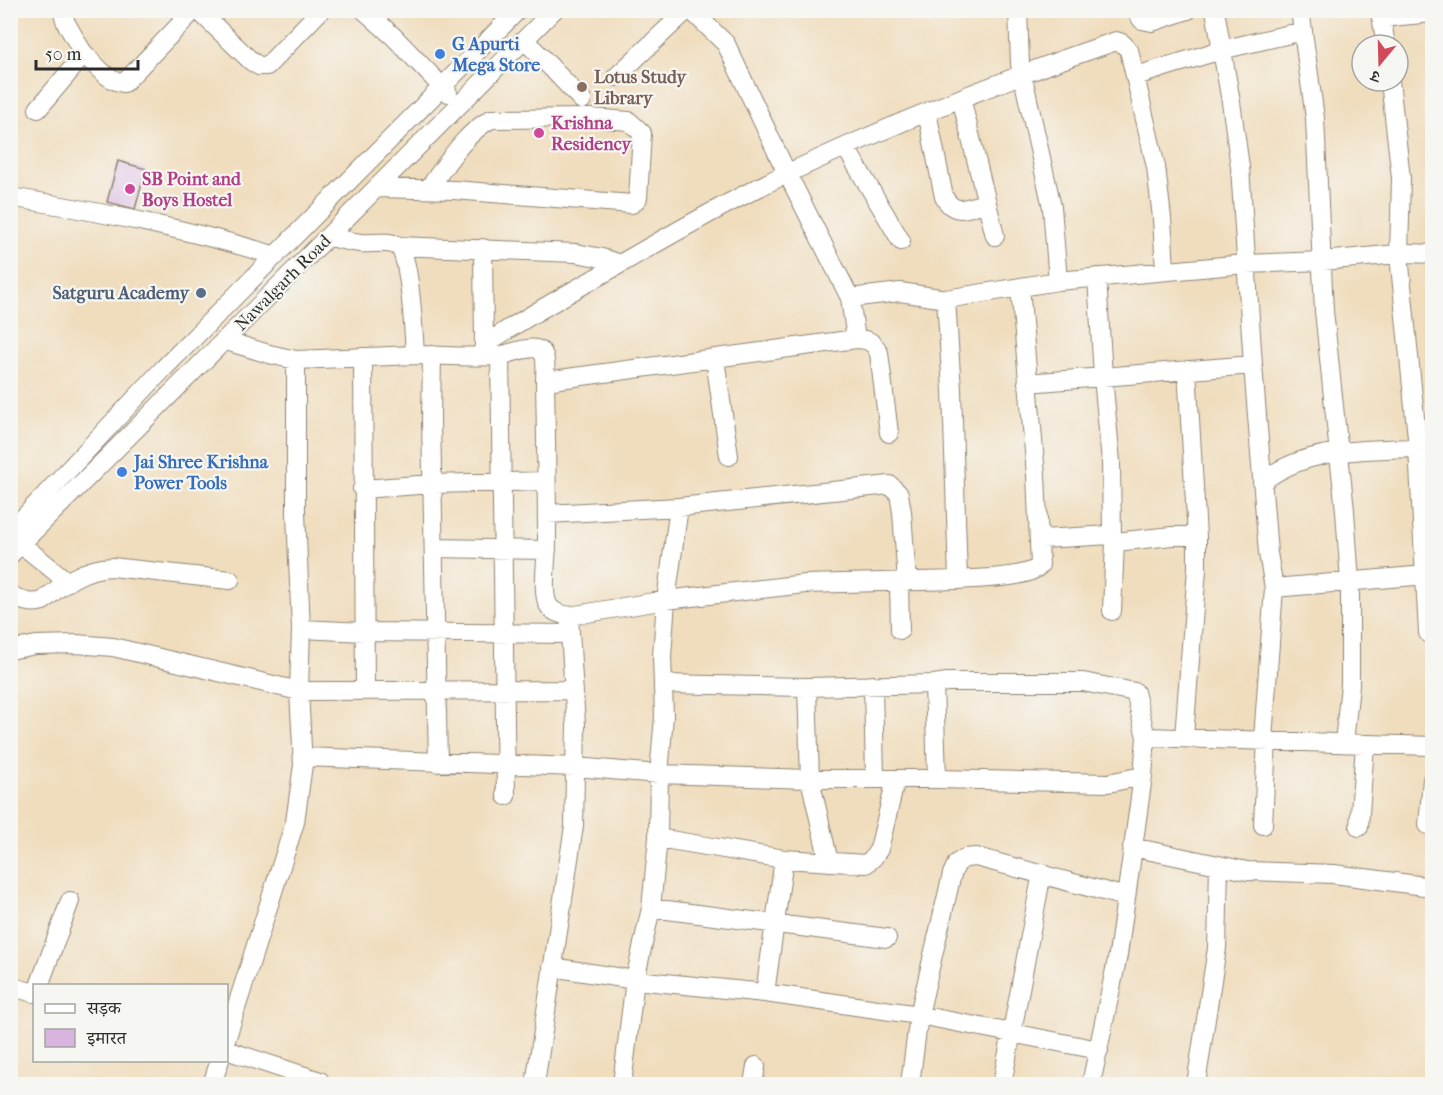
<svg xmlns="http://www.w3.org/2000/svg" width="1443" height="1095" font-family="'IM FELL French Canon','Noto Serif Devanagari',serif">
<rect width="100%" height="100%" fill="#f6f6f2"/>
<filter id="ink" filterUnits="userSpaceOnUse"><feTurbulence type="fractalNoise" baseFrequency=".0167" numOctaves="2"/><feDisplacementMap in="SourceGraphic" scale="12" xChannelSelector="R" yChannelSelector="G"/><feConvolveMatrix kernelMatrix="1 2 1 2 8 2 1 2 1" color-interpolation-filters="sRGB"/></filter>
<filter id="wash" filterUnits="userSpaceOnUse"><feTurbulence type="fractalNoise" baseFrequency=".008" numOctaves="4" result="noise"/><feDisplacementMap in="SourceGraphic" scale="24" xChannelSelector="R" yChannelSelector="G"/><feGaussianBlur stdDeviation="1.35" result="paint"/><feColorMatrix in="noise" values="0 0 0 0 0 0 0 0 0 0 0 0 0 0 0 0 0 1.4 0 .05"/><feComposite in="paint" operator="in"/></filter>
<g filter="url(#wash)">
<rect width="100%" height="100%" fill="#f0ddbd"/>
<g id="blocks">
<path fill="#d9b4df" d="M118,161l28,8 -11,40 -28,-7z"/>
</g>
</g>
<g filter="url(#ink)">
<use href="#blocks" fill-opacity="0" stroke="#8e8474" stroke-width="1.5"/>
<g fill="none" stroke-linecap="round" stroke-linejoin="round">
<defs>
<path id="minor" d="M198,10l53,51 8,5h8l54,-56
M364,10l30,27 54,56
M691,10l35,34 57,121 67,133 50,-6 46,7 112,-18
M1018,10l2,54 32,143 6,74 187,-17 78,-3 86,-8 23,1
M1135,10l7,10 10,2 36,-12
M1300,10l15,108 9,193 21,200 5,71v103l-6,58
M1380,10l6,35
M1381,18l51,-5
M525,40l57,60
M82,51c12,12 24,30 42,32l70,-73
M1136,76l85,-26 82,-19
M616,77l71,-67
M1390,81l11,97 -2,77 19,193 10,185
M961,98l34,138
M38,109l37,-44 7,-14 -16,-28 -4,-13
M927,112l17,85c11,20 25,10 43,5
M846,148l55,93
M378,188l76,2 178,14 6,-6 4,-65 -13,-12 -39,-3 -99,1c-28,16 -44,45 -63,70
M10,197c90,15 179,32 266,59
M398,246l178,7 26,5 18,6
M1097,277l6,100 8,85 1,73 3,7 57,-6h25v33l-13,168
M850,298l6,41c12,0 18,3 23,14l10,80
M226,341l43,13 27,6 119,-5c-1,-18 -5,-102 -17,-109 -10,-6 -26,-2 -37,-3 -11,-1 -21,-4 -32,-6
M484,345c44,-30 91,-55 136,-81 55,-32 111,-64 168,-91 107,-50 216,-94 328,-132l6,2 7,7 27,117 6,51 3,52
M482,354l2,-9 -1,-97
M415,355c28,0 58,4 86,0 10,-1 33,-12 41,-3 5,6 3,21 3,29 1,53 2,107 2,161 0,15 -5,48 0,60 3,10 13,12 22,14l97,-16 139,-16 153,-4 -6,-190 -6,-91
M432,355l-1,65 7,343
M500,355l6,441
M363,357l2,334
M715,359l14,97
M1253,365l15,188 6,35 -11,151
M1187,370l10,166
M545,381l311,-42
M1027,383l226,-18 -13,-198 -9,-65 -16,-92
M1262,482c47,-38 113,-31 170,-35
M362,489l71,-5 113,-3
M547,514l132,-7 211,-22 9,9 3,18 5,70
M10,532l154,-164 354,-358
M1041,539l71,-4
M21,544l47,38
M434,548l113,2
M10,555l544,-545
M958,580c19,-2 71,-1 82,-15l-4,-90 -16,-188
M899,582l1,48
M1274,588l152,-13
M10,594c11,7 21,11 33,7 21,-19 42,-33 69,-34l118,13
M1112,611l3,-69
M301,629l64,3 205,2
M10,650l26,-5 40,-1 37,3 186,44 275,-1
M663,684l144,3 127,-3
M873,685l2,93
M807,687l3,92 19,83
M303,757l272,10 84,7 151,5h127
M1143,776l3,-39
M1263,825l4,-86
M1428,825l4,-46
M1359,827l6,-82
M658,838l126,21
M1132,847l115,24 87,3 98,13
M651,908l236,30
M552,967l83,13 130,13 154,22 180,35
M10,986l24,7
M39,986l31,-85
M765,993l19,-134 82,5 7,-6 6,-9 17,-70
M226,1040l69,-218 8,-57 -4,-74 2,-62 -5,-116v-153
M226,1050l94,31
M212,1084l8,-24
M535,1084l39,-258 2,-101 -7,-109
M622,1084l13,-104 16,-72 7,-70 1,-64 5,-58 -2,-60 4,-56 13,-93
M753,1084l3,-18
M910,1084l9,-69 33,-141 5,-11 8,-5 11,-1 150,40
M1002,1084l40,-211
M1091,1084l27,-129 25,-179 -35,7 -171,-4 -3,-95 13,-2h136l52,10 11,45 286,9
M1196,1084l21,-136 2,-82"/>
</defs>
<use href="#minor" stroke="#8e8474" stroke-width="20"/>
<use href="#minor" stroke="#fff" stroke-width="18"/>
</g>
</g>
<g fill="#3f7fe0" stroke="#f6f6f2" stroke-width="2">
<circle cx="440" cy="54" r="6"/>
<circle cx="122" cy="472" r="6"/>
</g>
<circle fill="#8d6e63" stroke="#f6f6f2" stroke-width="2" cx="582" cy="87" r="6"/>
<g fill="#d1479c" stroke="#f6f6f2" stroke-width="2">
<circle cx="539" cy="133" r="6"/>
<circle cx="130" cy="189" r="6"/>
</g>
<circle fill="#5c6f8a" stroke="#f6f6f2" stroke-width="2" cx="201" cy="293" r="6"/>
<g text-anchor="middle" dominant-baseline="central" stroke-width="4.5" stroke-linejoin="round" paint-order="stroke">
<g font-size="18" font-weight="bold" fill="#366cbe" stroke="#f6f6f2" text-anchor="start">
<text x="452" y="44">G Apurti<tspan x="452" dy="21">Mega Store</tspan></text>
<text x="134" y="462">Jai Shree Krishna<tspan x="134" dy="21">Power Tools</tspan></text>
</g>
<g font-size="18" font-weight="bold" fill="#785e54" stroke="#f6f6f2" text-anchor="start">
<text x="594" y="77">Lotus Study<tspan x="594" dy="21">Library</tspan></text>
</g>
<g font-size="18" font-weight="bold" fill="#b23c85" stroke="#f6f6f2" text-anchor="start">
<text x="551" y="123">Krishna<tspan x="551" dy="21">Residency</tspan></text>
<text x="142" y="179">SB Point and<tspan x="142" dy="21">Boys Hostel</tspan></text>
</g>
<g font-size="18" fill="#2b2b2b" stroke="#f6f6f2">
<text transform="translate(283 283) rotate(-45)">Nawalgarh Road</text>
</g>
<g font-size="18" font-weight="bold" fill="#4e5e75" stroke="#f6f6f2" text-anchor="end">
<text x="189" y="293">Satguru Academy</text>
</g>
</g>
<rect width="1443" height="1095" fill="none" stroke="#f6f6f2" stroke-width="36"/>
<rect x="33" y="984" width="195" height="78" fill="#f6f6f2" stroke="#a5a5a2" stroke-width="1.5"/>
<rect x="45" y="1004" width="30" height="9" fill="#ffffff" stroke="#a5a5a2" stroke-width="1.5"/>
<text x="87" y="1014" font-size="18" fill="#2b2b2b">सड़क</text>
<rect x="45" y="1029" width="30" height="18" fill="#d9b4df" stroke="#a5a5a2" stroke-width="1.5"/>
<text x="87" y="1044" font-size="18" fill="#2b2b2b">इमारत</text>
<g transform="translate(1380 63) rotate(199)"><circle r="28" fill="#f6f6f2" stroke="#a5a5a2" stroke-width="1.5"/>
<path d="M0-4.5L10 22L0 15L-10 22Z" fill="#d1495b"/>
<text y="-9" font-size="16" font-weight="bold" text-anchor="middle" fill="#2b2b2b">उ</text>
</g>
<path d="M36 60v9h102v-9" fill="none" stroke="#2b2b2b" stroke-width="3"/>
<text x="45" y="60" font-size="18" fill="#2b2b2b" stroke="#f6f6f2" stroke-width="4.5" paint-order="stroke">50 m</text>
</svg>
